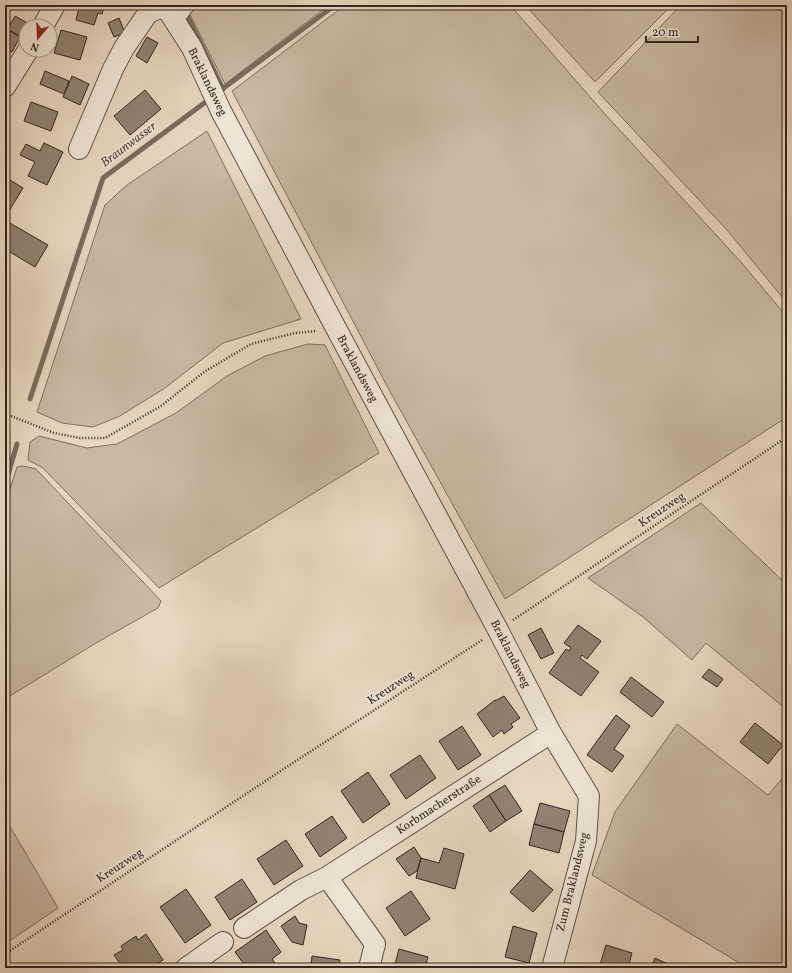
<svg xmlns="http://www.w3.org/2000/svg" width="792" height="973" font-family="Vollkorn,serif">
<rect width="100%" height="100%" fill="#e7d7c0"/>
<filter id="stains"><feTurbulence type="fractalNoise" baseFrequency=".005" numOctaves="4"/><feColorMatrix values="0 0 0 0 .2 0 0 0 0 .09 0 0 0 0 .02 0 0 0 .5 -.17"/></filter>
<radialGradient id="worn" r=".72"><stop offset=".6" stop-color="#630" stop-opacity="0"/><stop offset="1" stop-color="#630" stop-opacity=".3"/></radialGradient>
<path fill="#c8b9a4" stroke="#7d7060" d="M185,5h144l-104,79z
M345,5h165l94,108 137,149 46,55v100l-282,182 -118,-213 -155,-295z
M525,5h147l-77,77z
M681,5h106v298l-60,-73 -129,-138z
M207,131l94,188 -78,24 -58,45 -45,28 -27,11 -31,-4 -25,-11 68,-207 22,-20z
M308,344l17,1 54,108 -220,135 -116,-120 -15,-8 2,-18 9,-6 48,12 30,-4 59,-31 51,-37 38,-20z
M23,466l13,3 125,132 -3,7 -62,35 -91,56v-194l12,-38z
M701,503l86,82v125l-81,-67 -14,17 -50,-44 -54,-38z
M677,724l91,71 19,-22v195h-39l-156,-93 23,-63z
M5,818l53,90 -53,36z"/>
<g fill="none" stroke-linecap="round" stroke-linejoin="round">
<path stroke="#796c5e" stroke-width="5" d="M179,5l1,1
M188,17l35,72
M217,93l118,-88
M30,399l73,-221 108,-80
M5,485l12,-41"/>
</g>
<path fill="#908272" stroke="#32261d" d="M73,5h32l-3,9 -4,-1 -4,12 -18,-5 3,-12 -6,-2z
M15,16l16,9 -5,1v7l-3,5 -15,-9z
M119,18l6,15 -11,4 -6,-14z
M5,28l15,9 -8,15 -7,-4z
M61,30l26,7 -7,23 -26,-7z
M147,37l11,6 -11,20 -11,-7z
M45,71l24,10 -5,13 -24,-10z
M72,76l17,8 -9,21 -17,-8z
M145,90l16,19 -31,26 -16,-19z
M31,102l27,10 -7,19 -27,-10z
M44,143l19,9 -16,33 -19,-9 7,-14 -15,-7 6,-11 14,7z
M5,177l18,11 -14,23 -4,-3z
M8,222l40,23 -13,22 -30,-18v-22z
M578,625l23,16 -14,18 -5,-4 -2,3 19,14 -18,24 -32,-23 17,-24 3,2 2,-3 -7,-5z
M541,628l13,25 -13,6 -13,-24z
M709,669l14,10 -6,8 -15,-10z
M631,677l33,25 -12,15 -32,-25z
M504,696l16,22 -9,6 2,3 -9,7 -2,-4 -9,7 -16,-23 18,-14v1z
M616,715l14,11 -16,23 10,7 -12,16 -25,-17z
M755,723l28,22 -15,19 -28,-22z
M462,726l19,29 -23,15 -19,-29z
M420,755l16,23 -30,21 -16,-24z
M368,772l22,32 -27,19 -22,-32z
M505,785l17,26 -16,10 -17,-26z
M489,795l17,26 -16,11 -17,-26z
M540,803l30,8 -6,21 -30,-8z
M332,816l15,22 -27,19 -15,-23z
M534,824l30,8 -5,21 -30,-8z
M286,840l17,26 -29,19 -17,-26z
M414,847l7,11 -4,13 -8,5 -13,-17z
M444,848l20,6 -9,35 -39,-11 5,-20 18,5z
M530,870l23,20 -20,22 -23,-20z
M242,879l15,23 -27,18 -15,-23z
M186,889l25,36 -26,18 -25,-36z
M411,891l19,28 -25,17 -19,-28z
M295,916l4,7 8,2 -4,20 -11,-3 -11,-16z
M513,926l24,7 -8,30 -24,-6z
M266,930l15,22 -9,7 5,7 -3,2h-27l-12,-16z
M146,934l17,26 -8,5 3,3h-35l-9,-13 9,-5 -2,-4 15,-10 2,4z
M606,945l26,8 -4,15h-29z
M399,949l29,8 -3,11h-31z
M312,956l28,4 -1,8h-28z
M655,958l21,10h-25z"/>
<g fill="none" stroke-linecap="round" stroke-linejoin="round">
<defs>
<path id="lane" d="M176,24l14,-19"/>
<path id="street" d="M158,5l11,7 23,36 29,63 117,221 160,298 53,103 38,63 -3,45 -34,127
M43,26l12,-21
M5,87l23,-37
M79,149l34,-80 11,-21 24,-35 14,-6
M327,877l48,67 -6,24
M244,928l57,-38 26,-13 224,-144
M186,968l37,-26"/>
</defs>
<use href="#lane" stroke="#5f5246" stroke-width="12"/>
<use href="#street" stroke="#5f5246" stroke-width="22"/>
<path stroke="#32261d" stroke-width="2.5" stroke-dasharray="1 2" stroke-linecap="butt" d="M5,416h6l43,17 26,5h25l56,-32 43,-34 47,-28 44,-11 22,-2
M513,620l274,-183
M5,954l271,-180 206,-134"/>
<use href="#lane" stroke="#efe5d6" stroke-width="10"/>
<use href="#street" stroke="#efe5d6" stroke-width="20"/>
</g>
<g text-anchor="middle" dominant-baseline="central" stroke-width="3.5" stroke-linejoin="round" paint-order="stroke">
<g font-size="12" fill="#32261d" stroke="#efe5d6">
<text transform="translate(207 82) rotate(64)">Braklandsweg</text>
<text transform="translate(357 369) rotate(62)">Braklandsweg</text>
<text transform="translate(662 510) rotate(-34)">Kreuzweg</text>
<text transform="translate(510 654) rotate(63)">Braklandsweg</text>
<text transform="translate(391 688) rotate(-33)">Kreuzweg</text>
<text transform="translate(439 805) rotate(-33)">Korbmacherstraße</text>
<text transform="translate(120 866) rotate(-33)">Kreuzweg</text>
<text transform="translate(573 882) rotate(-76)">Zum Braklandsweg</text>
</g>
<g font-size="13" font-style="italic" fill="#56493d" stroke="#efe5d6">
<text transform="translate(129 145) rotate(-37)">Braunwasser</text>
</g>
</g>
<rect width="792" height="973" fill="none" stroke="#e7d7c0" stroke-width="20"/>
<rect x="6" y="6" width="780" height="961" fill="none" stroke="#32261d" stroke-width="2"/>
<rect x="10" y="10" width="772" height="953" fill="none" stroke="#32261d"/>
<g transform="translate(38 38) rotate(199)"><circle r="19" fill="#efe5d6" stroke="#a3998c"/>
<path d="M0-3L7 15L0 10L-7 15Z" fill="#8f2418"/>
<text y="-6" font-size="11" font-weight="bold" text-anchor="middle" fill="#32261d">N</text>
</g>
<path d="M646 36v6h52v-6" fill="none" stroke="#32261d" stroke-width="2"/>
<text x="652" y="36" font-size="12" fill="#32261d" stroke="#efe5d6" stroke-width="3" paint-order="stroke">20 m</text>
<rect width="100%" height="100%" filter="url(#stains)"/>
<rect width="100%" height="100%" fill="url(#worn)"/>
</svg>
